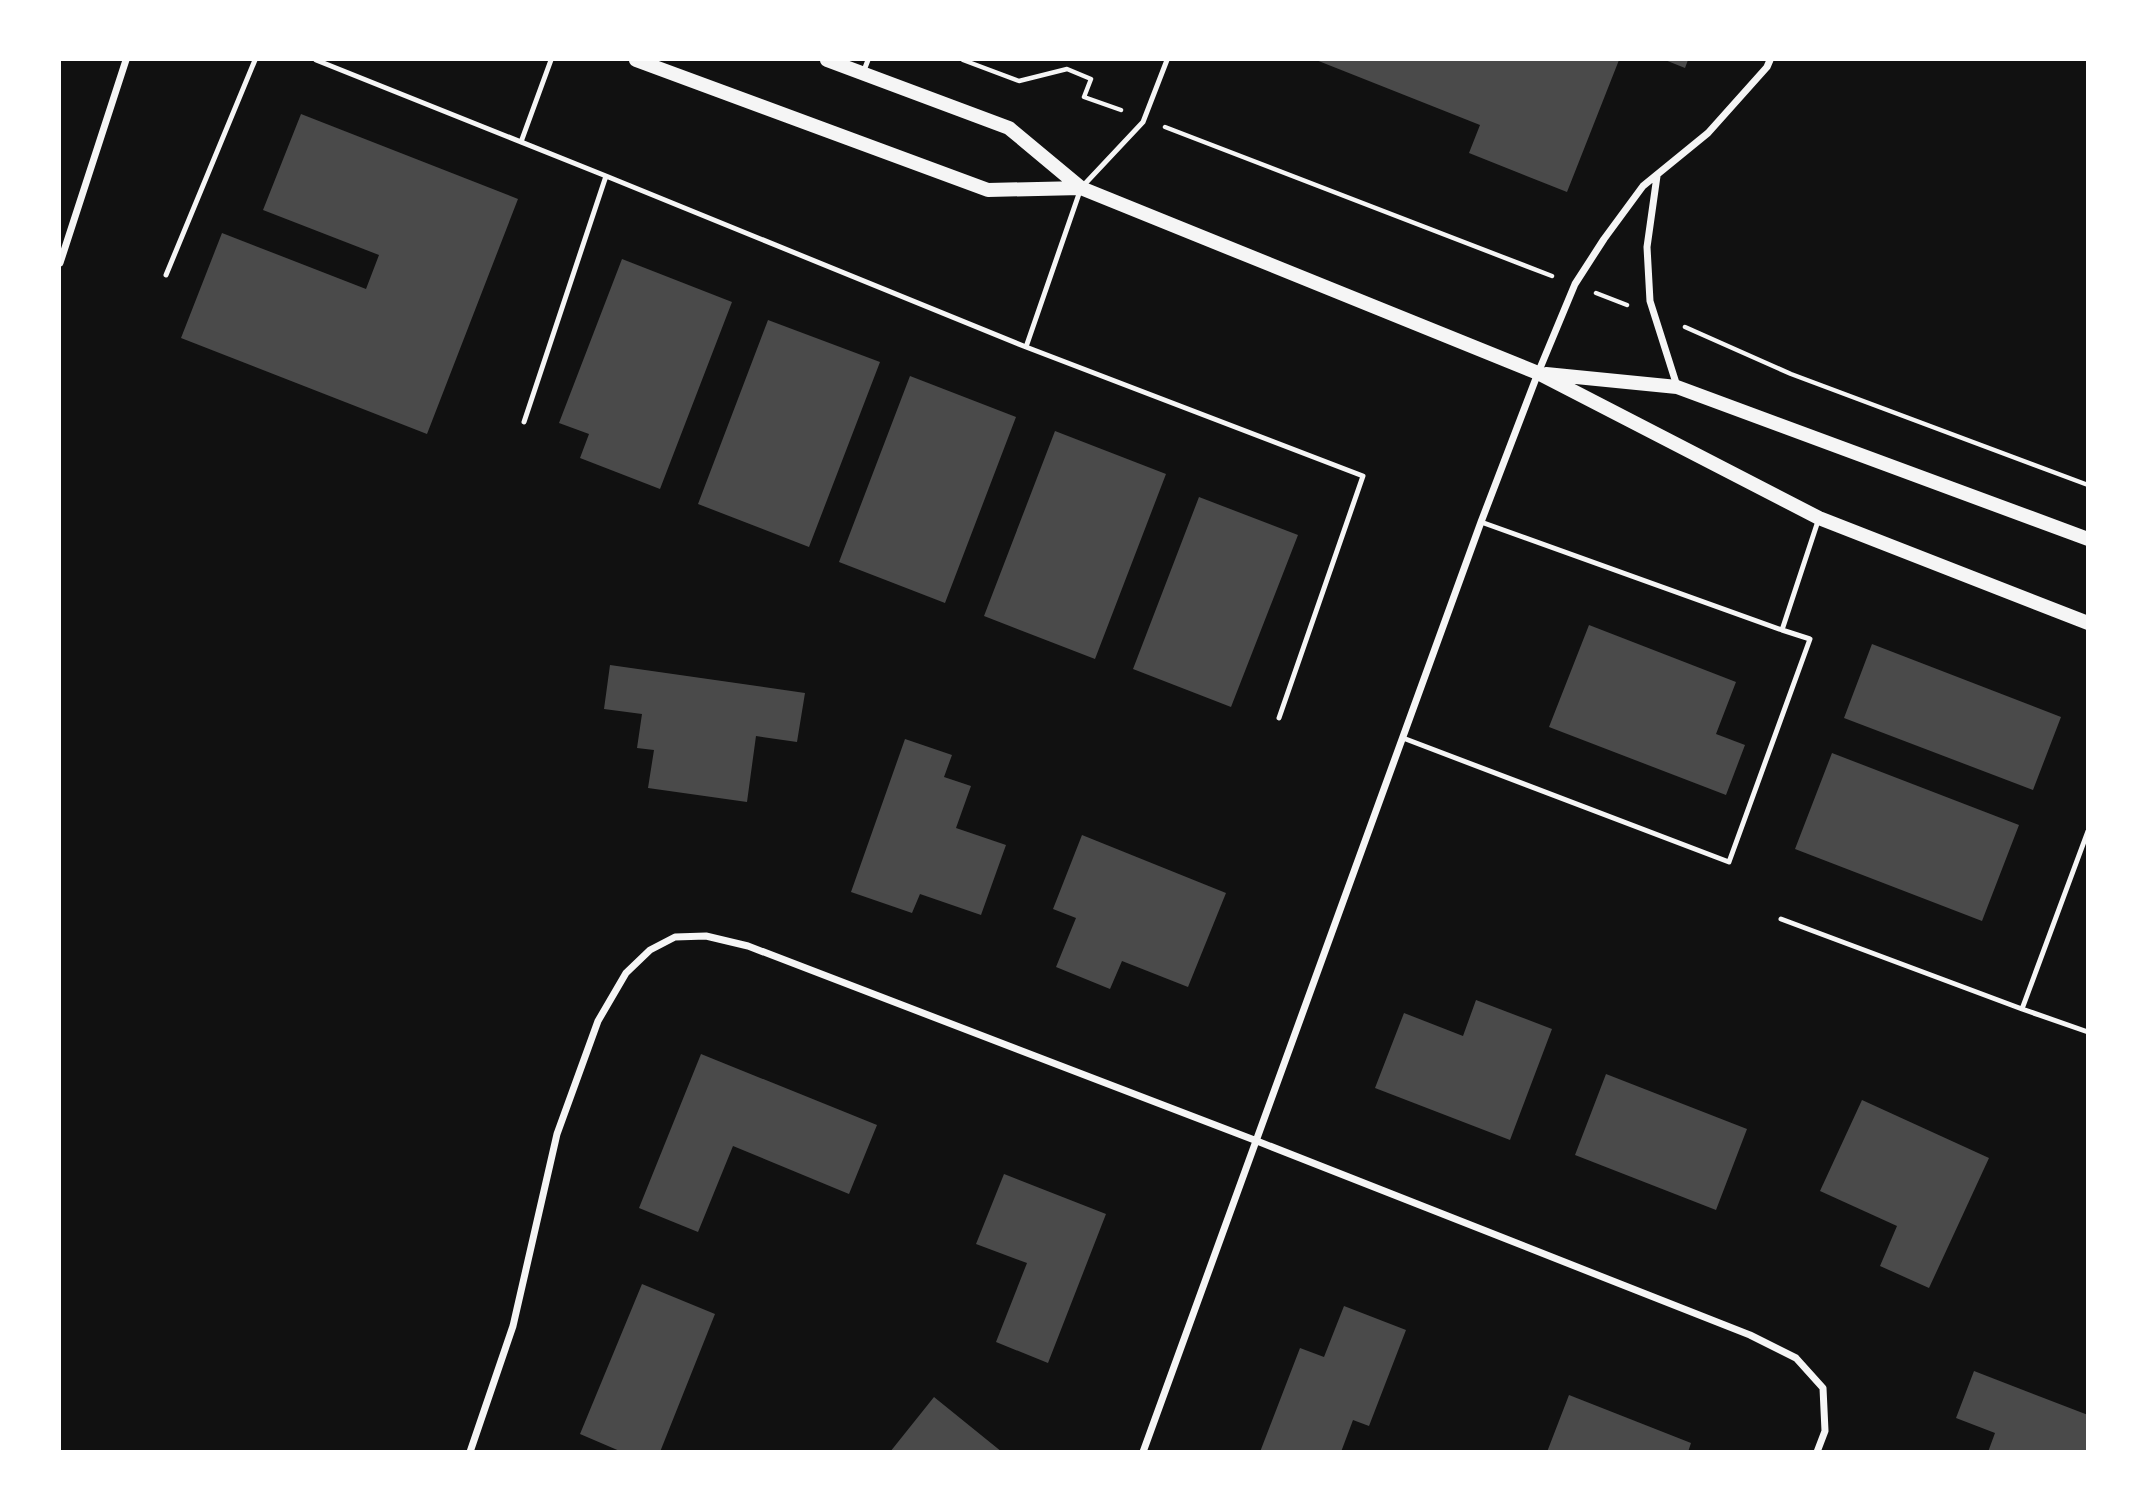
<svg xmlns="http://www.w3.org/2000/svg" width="2147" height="1511" font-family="'Crimson Pro',serif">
<rect width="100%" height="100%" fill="#111"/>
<path fill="#4a4a4a" d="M1316,60h303l-52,132 -98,-39 11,-28z
M1665,60h23l-3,8z
M301,114l217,85 -91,235 -246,-96 41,-105 144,56 13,-34 -116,-45z
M622,259l110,43 -72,187 -80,-31 9,-24 -30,-11z
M768,320l112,42 -71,185 -111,-43z
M910,376l106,41 -71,186 -106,-41z
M1055,431l111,43 -71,185 -111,-43z
M1199,497l99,38 -67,172 -98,-38z
M1589,625l147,57 -20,52 29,11 -19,50 -177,-68z
M1872,644l189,73 -28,73 -189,-72z
M610,665l195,28 -8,49 -41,-6 -9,66 -99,-14 6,-38 -17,-2 5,-34 -38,-5z
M905,739l47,16 -8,22 27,9 -15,42 50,17 -25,70 -61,-21 -8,19 -61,-21z
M1832,753l187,72 -37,96 -187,-72z
M1082,835l144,58 -38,94 -66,-26 -12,28 -54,-22 20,-49 -23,-9z
M1476,1000l76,29 -42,111 -135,-52 29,-75 59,23z
M701,1054l176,71 -28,69 -116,-48 -35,86 -59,-24z
M1606,1074l141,55 -31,81 -141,-55z
M1862,1100l127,58 -60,130 -49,-22 17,-40 -77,-35z
M1004,1174l102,40 -58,149 -52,-21 31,-79 -51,-19z
M642,1284l73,30 -55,138h-38l-42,-18z
M1344,1306l62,24 -37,96 -16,-6 -12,32h-81l40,-104 24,9z
M1974,1371l114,44v37h-100l7,-19 -39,-15z
M1569,1395l122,48 -3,9h-141z
M934,1397l68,55h-112z"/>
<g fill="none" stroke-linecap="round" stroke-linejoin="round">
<path stroke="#f5f5f5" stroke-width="4.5" d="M963,60l56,21 48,-12 24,10 -7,18 37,13
M1165,127l387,149
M1596,293l31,12
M1685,327l106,47 297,111"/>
<path stroke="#f5f5f5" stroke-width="5" d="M316,60l290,116
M863,73l5,-13
M521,142l30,-82
M166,275l89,-215
M1026,347l55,-159 62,-66 24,-62
M524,422l82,-246 420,171 337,129 -84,242
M1481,522l301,108 37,-112
M1403,738l326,124 81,-223 -28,-9
M1781,919l241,90 66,-178
M2022,1009l66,23"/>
<path stroke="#f5f5f5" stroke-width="7" d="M1657,176l-10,71 3,54 27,85
M60,263l66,-203
M470,1452l43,-126 44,-192 41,-113 28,-48 24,-23 25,-13 31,-1 42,10 509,195 493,194 46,23 27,30 2,43 -8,21
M1143,1452l338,-930 57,-149 37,-89 29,-45 39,-53 65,-53 59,-66 3,-7"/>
<path stroke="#f5f5f5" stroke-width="14" d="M636,60l352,130 93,-2
M827,60l182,68 72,60 457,185 281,145 269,105
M1546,374l131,13 411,152"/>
</g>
<rect width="2147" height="1511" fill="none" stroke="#ffffff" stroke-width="122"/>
</svg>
